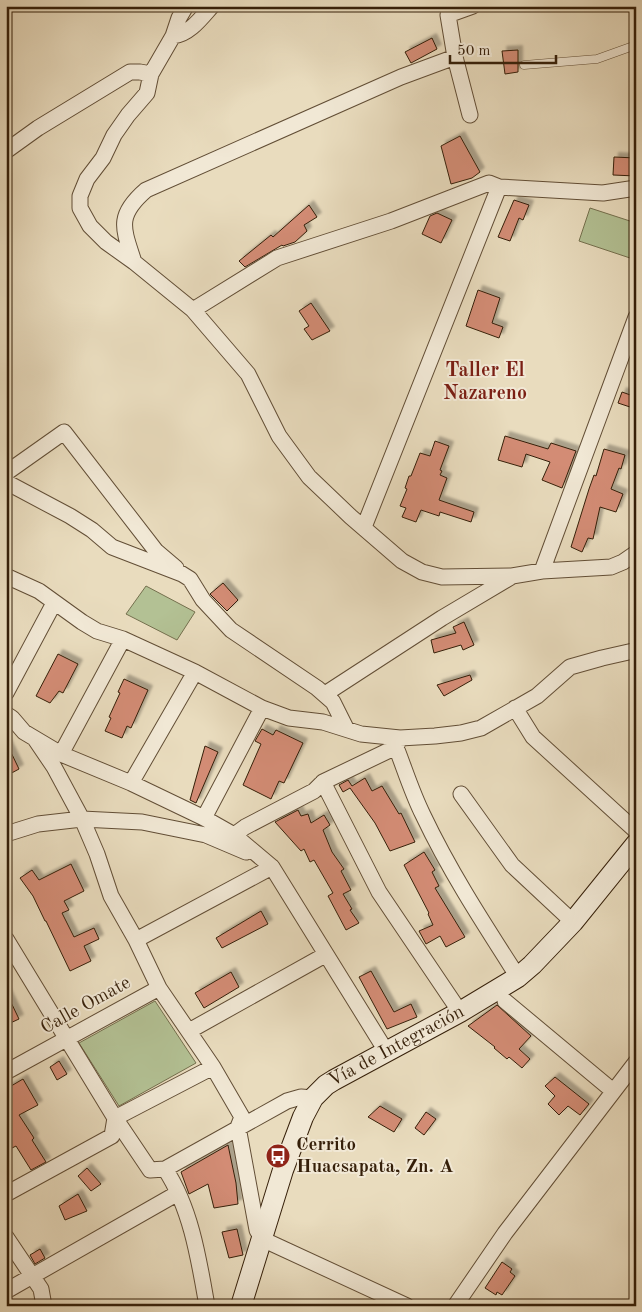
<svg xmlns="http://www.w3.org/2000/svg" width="642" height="1312" font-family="'Old Standard TT',serif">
<defs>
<filter id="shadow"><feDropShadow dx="4.5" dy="-4.5" stdDeviation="1" flood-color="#0004"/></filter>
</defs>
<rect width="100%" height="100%" fill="#e9dcbe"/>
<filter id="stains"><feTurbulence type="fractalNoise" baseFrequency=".004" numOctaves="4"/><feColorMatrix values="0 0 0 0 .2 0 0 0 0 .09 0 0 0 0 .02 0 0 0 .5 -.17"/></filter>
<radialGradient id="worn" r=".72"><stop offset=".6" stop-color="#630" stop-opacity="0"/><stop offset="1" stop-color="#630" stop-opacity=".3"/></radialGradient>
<path fill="#b3c194" stroke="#74704e" d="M590,208l46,15v37l-57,-19z
M146,586l49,26 -18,28 -51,-26z
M155,1001l41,62 -77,43 -40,-63z"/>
<path fill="#d38c75" stroke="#351f09" filter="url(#shadow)" d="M432,38l5,11 -26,14 -6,-11z
M518,50v22l-13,2 -3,-23z
M460,136l20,36 -8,6 -21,6 -10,-38z
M614,157l22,1v18l-23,-1z
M514,200l15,5 -6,15 -4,-2 -9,23 -12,-4z
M309,205l8,12 -13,8 3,6 -12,11 -12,4 -1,-1 -37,22 -6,-6 32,-26 2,2z
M437,213l15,7 -11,23 -19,-9 8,-18z
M478,290l22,8 -8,25 11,4 -4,11 -33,-12z
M311,303l19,28 -18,9 -8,-11 5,-3 -10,-15z
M622,392l14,5v12l-18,-6z
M505,436l43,13 3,-6 25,8 -14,37 -20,-8 8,-18 -24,-8 -4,13 -24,-7z
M435,441l14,5 -9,24 2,1 -2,4 7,3 -8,22 35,12 -3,10 -31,-10 -1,4 -18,-6 -5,12 -14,-5 4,-9 -6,-2 7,-17 -2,-1 4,-12h2l9,-23 10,3z
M604,449l21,6 -4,14 -2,-1 -8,21 12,5 -7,18 -16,-5 -7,32 -5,-1 -6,14 -11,-5 18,-58 5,-14 2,1z
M223,583l15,17 -11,11 -17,-17z
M464,622l10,23 -11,5 -2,-5 -27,8 -3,-13 25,-7 -3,-6z
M58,654l20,10 -15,29 -4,-2 -9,12 -14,-7z
M470,675l2,5 -28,16 -7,-11z
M124,679l24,11 -17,38 -4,-2 -5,12 -17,-7 6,-13 -2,-1 11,-24 -2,-1z
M262,729l11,6 3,-5 27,13 -19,40 -5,-2 -8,18 -28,-14 18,-41 -6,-3z
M6,742l13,27 -13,7z
M205,746l13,6 -22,51 -6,-3z
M365,778l7,13 10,-5 17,28 2,-1 14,29 -25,9 -15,-28 -25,-35 -7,4 -4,-7 9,-5 4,6z
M298,810l3,6 7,-2 3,9 13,-8 6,10 -7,5 9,22 12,17 -3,2 10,19 -8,4 9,15 -2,1 9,13 -13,7 -18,-34 5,-3 -19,-33 -4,2 -6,-13 -3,2 -26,-29z
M424,852l11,18 -3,2 7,14 -4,2 30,49 -19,10 -6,-11 -14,8 -7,-13 14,-6 -5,-11 1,-1 -25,-48z
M71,864l13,27 -20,10 5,9 -7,3 12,24 20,-9 5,11 -15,7 7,15 -21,10 -24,-50h-1l-12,-25 -13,-18 12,-8 7,10z
M261,911l7,13 -46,24 -6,-10z
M371,971l23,41 17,-8 6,13 -30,12 -28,-52z
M231,972l8,15 -35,21 -9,-15z
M6,992l13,27 -13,6z
M497,1005l34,31 -12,13 11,10 -8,9 -13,-11 -2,2 -13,-11 1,-1 -27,-21z
M59,1061l8,13 -10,6 -7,-13z
M555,1077l34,27 -9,11 -12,-9 -9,9 -11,-11 7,-8 -10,-10z
M23,1079l15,26 -19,10 15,23 -2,2 14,22 -15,8 -15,-24 -10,5v-62z
M380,1106l22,13 -8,13 -26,-15z
M426,1112l10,7 -12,16 -9,-7z
M228,1145l8,38 2,21 -24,4 -6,-24 -19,10 -8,-22z
M87,1168l14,16 -10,7 -13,-15z
M78,1194l9,17 -22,9 -6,-14z
M237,1229l6,26 -14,3 -7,-26z
M40,1249l5,9 -10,6 -5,-9z
M502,1262l10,7 -2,3 5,4 -13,19 -5,-3 -1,3 -11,-7z"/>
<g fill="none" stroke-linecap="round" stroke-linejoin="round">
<defs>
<path id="lane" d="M524,65l73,-6 39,-14"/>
<path id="street" d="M173,36c16,-1 29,-19 39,-30
M151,74l22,-38 6,-18 7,-12
M470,115l-15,-58 -7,-42 25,-9
M6,151l32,-23 92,-56h10l11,2 -4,19 -19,22 -14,20 -11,23 -16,21 -7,17v12l10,18 16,16 28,20 59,48 55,64 31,62 30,41 42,40 51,44 20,11 20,5 70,-1 30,-5 69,-4 12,-5 13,-9
M134,262c-11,-34 -18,-46 12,-72l255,-113 54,-20
M193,310l84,-52 114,-37 98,-38 10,4 104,6 33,-5
M6,473l58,-41 92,119 20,17
M6,482l64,34 22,14 20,17 70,27 8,5 13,21 28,30 86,58 16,14 13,26
M364,527l135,-340
M542,571l94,-254
M6,576l33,15 43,31 15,9 26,8 72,33 67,36 27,10 34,4 38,12 39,4
M6,693l48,-90
M325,694l117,-76 69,-41
M515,708l18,29 103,94
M6,714l6,4 12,14 37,22 70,29 73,35 30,17 38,32 114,184
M35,739l19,28 28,52 15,35 14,42 25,44 23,48 54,79 29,50 -4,10 19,103 5,9 145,67
M396,747c9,23 16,46 27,68 27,57 61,109 95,162
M61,754l62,-115
M323,782l56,110 81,120
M131,783l64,-111
M461,794l51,71 61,57
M204,818l58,-110
M6,834l32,-10 44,-5 60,3 64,13 40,17
M234,835l11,-8 69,-36 9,-9 73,-35 4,-9 35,-2 26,-3 20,-5 56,-32 33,-29 32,-9 31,-7 3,1
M6,939l109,179 35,52 15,-1c26,39 34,91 42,137
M136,940l136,-73
M505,1001l108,90
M189,1031l136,-76
M6,1072l153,-84
M165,1169l122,-68 14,-4 12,1
M6,1194l106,-58 3,-18 98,-51
M6,1237l35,52 3,17
M6,1291l172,-98
M455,1306l50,-73 131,-171"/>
<g id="secondary">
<path id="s1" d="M241,1306l42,-136 20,-53 10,-19 13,-13 8,-5 126,-68 58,-35 14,-12 41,-43 63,-78"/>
</g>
</defs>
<use href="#lane" stroke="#624e36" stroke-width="9"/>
<use href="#street" stroke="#624e36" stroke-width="17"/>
<use href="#secondary" stroke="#351f09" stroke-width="22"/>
<use href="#lane" stroke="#f1e8d5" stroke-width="8"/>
<use href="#street" stroke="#f1e8d5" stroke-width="15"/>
<use href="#secondary" stroke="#f1e8d5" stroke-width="20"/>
</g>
<defs>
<symbol id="bus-disc" viewBox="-11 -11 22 22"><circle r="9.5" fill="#8f2418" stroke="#f1e8d5"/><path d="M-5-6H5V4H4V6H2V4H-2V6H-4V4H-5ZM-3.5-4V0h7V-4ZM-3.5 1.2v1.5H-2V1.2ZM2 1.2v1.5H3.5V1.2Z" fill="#fff"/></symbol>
</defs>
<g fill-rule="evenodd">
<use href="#bus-disc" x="264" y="1142" width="28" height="28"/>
</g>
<g text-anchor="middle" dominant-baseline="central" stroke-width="4" stroke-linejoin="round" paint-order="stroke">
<g font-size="19" fill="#351f09" stroke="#f1e8d5">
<text transform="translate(86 1006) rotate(-29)">Calle Omate</text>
<text stroke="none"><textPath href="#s1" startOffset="319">Vía de Integración</textPath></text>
</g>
<g font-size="19" font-weight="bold" fill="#351f09" stroke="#f1e8d5" text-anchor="start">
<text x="296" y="1145">Cerrito<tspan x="296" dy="22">Huacsapata, Zn. A</tspan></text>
</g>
<g font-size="20" font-weight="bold" fill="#7a1f14" stroke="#f1e8d5">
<text x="485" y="371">Taller El<tspan x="485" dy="23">Nazareno</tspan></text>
</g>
</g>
<rect width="642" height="1312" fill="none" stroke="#e9dcbe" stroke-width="25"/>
<rect x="8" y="8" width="627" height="1297" fill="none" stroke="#351f09" stroke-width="2.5"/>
<rect x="12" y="12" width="617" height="1287" fill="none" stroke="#351f09"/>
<path d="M450 55v8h106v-8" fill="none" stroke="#351f09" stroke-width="2.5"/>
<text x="457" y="55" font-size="15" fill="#351f09" stroke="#f1e8d5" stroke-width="4" paint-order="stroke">50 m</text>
<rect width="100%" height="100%" filter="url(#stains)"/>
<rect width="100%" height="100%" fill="url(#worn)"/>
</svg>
